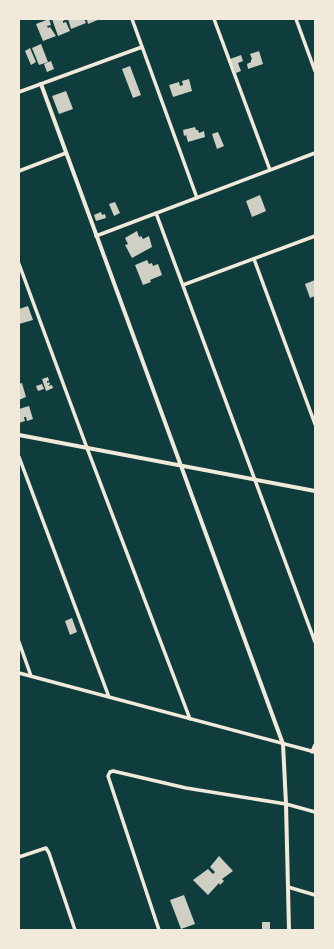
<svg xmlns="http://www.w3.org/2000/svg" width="334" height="949" font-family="Mulish,sans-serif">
<rect width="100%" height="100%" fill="#0f3d3e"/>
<path fill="#cfcfc3" d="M49,19l2,6 -4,1 1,2 2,-1 6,9 -13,5 -7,-17z
M52,19h15l-4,2v2l3,-1 4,9 -12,5z
M68,19h16l2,4 -15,6z
M90,19h10l-12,5 -1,-4z
M41,44l7,18 -9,3 -7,-17z
M30,48l6,14 -5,3 -6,-14z
M259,51l4,13 -15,5 -1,-5 4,-2v-2l1,-1 -2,-5z
M241,55l2,6 -5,2 3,8 -5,2 -6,-14z
M51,61l3,8 -7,3 -3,-8z
M130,66l11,29 -8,3 -11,-29z
M189,79l3,12 -19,6 -4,-12 10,-3 1,4 3,-1 -1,-4z
M66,91l7,18 -14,5 -7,-18z
M195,127l1,3h2l1,3 5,-2 1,6 -17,5 -2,-7 -2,1 -1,-6z
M218,132l6,14 -7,3 -5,-15z
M260,195l6,16 -14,6 -6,-16z
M115,202l5,11 -6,3 -5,-12z
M101,212l1,3 3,-1 1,4 -10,3 -2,-6z
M137,231l2,6 2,-1 2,3 6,-3 3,11 -20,11 -7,-13 3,-1 -3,-6z
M147,260l2,4 3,-1 1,3 5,-2 4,11 -12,5 1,2 -8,3 -8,-20z
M315,280v16l-5,2 -5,-14z
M28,306l5,14 -14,4v-15z
M48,377l1,4h-2v2l2,-1 1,2 -2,2 4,-1 1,3 -7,3 -4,-12z
M22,383l4,14 -7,3v-16z
M42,384l2,5 -6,2 -2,-5z
M29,406l4,13 -6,2 -1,-4h-2l1,4 -6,2v-14z
M72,618l5,14 -7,3 -5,-14z
M219,856l14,15 -11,8 2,2 -4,4 -1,-2 -11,12 -15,-15 15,-11 5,5 2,-2 -5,-5z
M184,895l11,29 -14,5 -11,-29z
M262,922h8v8h-8z"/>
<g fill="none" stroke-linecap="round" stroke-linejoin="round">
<path stroke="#f1e9da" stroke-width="3.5" d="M132,19l65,179
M214,19l56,151
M296,19l19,52
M19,92l123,-45
M19,171l47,-18
M156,213l159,429
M96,236l219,-83
M254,259l61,165
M19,264l68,184 103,271
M183,285l132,-49
M19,457l90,240
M19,642l12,34
M19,673l296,79
M312,752l3,-7
M19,857l27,-9 3,5 26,77
M288,887l27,8
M159,930l-51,-154 2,-4 3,-1 73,17 100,16 29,8"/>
<path stroke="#f1e9da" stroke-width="4" d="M41,84l242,660 3,60 3,126
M19,435l296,56"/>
</g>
<rect width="334" height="949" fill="none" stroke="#f1e9da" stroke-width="40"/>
</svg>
